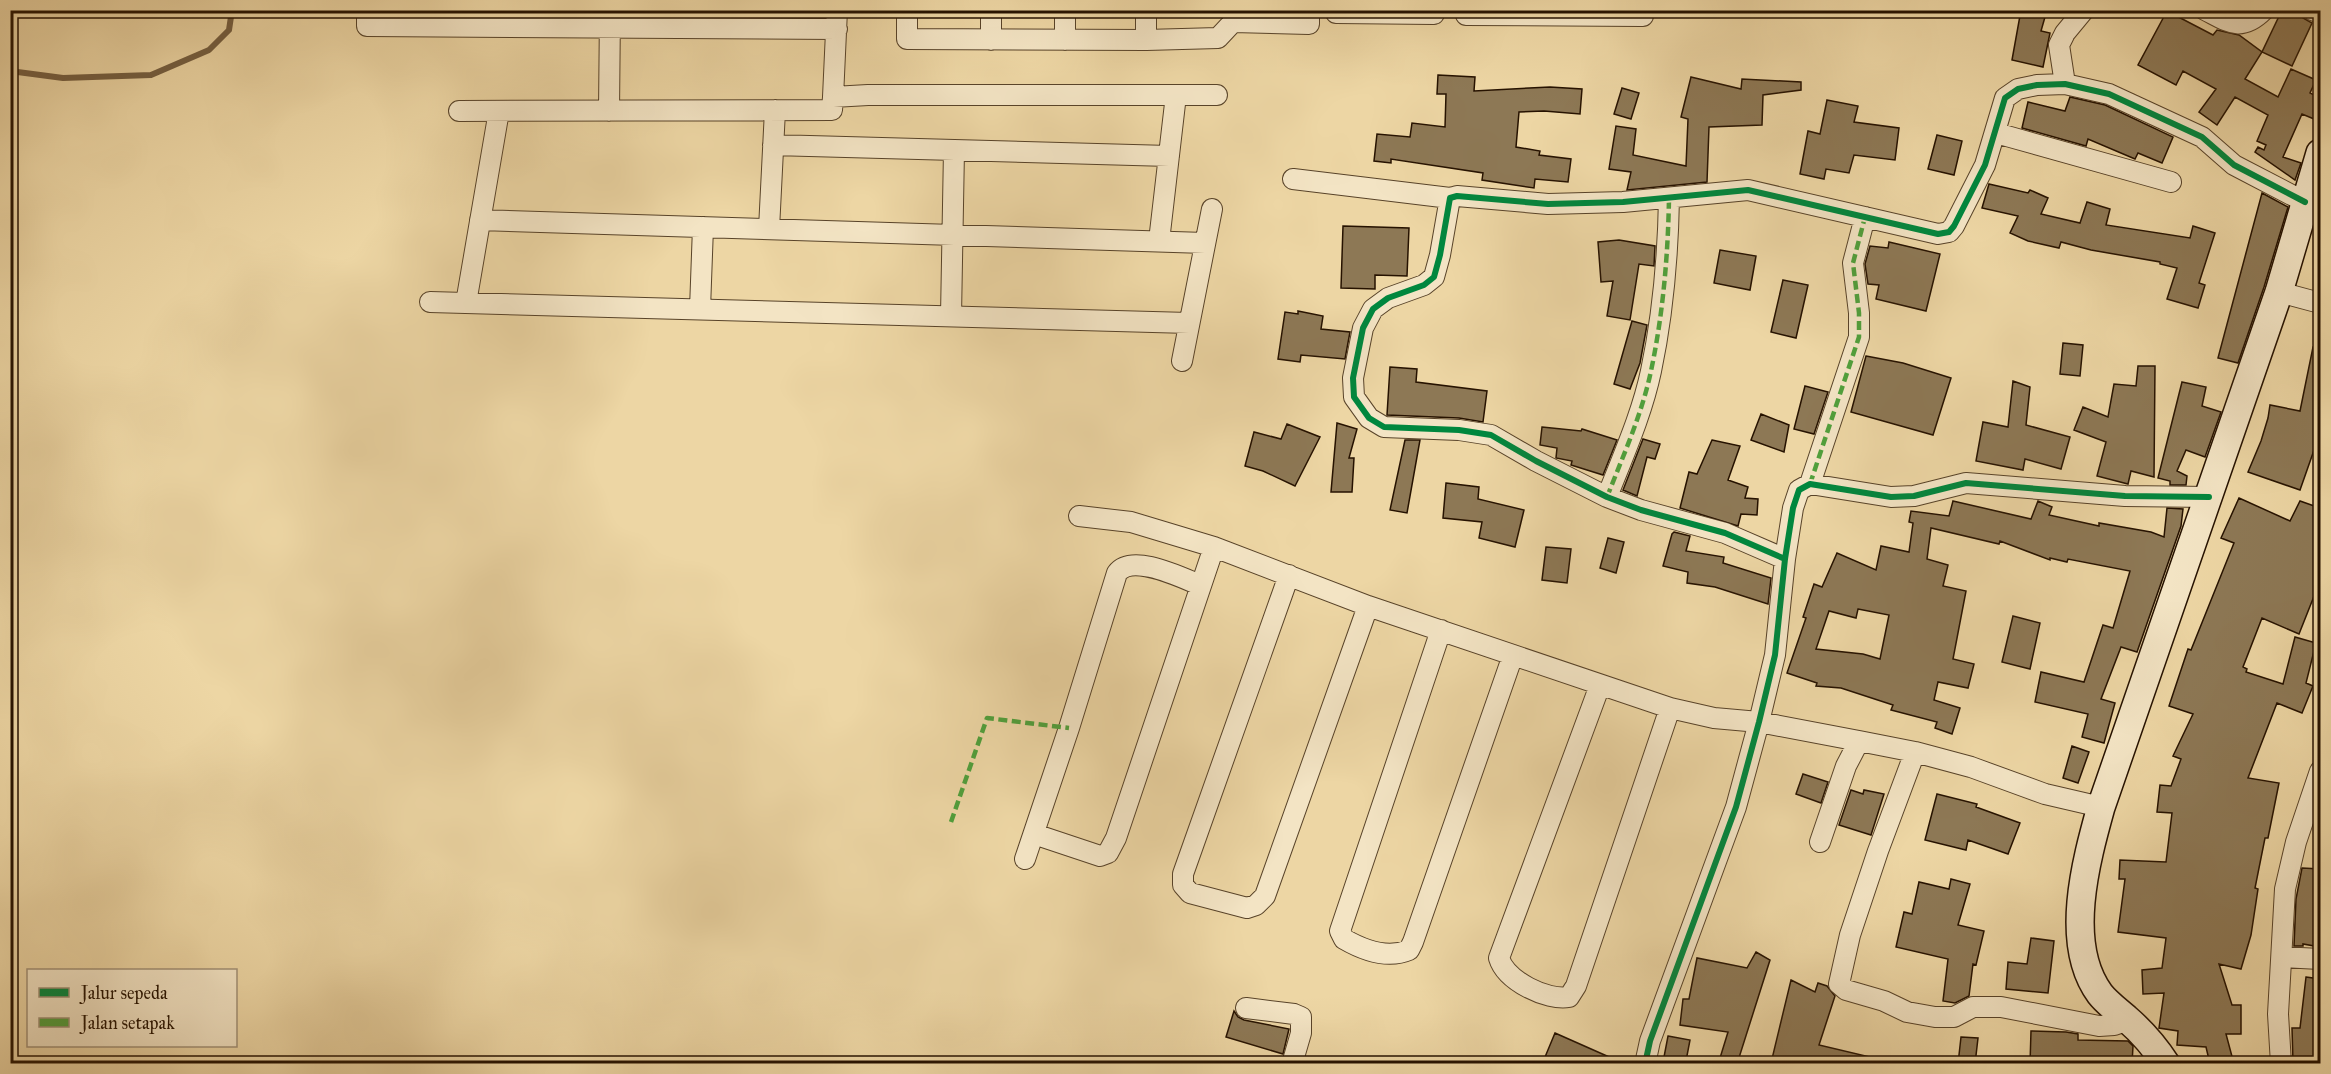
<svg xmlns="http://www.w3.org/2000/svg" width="2331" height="1074" font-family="'IM FELL Great Primer',serif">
<rect width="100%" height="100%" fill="#edd6a4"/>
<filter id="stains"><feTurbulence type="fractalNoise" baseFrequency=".00333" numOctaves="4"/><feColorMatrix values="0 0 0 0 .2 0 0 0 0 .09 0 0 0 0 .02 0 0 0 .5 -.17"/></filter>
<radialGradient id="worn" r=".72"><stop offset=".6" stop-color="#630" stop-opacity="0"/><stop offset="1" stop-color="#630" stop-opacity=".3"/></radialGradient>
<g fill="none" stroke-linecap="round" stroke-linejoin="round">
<path stroke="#755f41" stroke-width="6" d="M10,71l53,7 88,-3 58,-25 20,-20 3,-20"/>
</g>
<path fill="#8d7855" stroke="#261200" stroke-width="1.5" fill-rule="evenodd" d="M2021,10h26l-6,21 9,2 -7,34 -31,-7z
M2282,10h14l4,2 3,6 9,5 -20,43 -30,-14z
M2167,11l46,24 4,-5 22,5 23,17 -17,27 33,18 13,-28 25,11 -6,13 10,5v7l-6,14 -12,-5 -19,43 18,6 -6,17 -40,-28 3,-5 6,3 2,-5 -9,-4 11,-26 -33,-18 -18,28 -18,-13 17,-23 -33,-18 -7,14 -38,-20z
M1438,75l37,2 -1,14 76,-4 32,2 -2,25 -36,-3 -25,1 -3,35 24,4 -1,4 32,4 -3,23 -33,-3 -1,9 -52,-8 1,-7 -92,-14v4l-17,-2 3,-27 33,3 2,-14 33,4 1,-33h-9z
M1691,77l50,12 1,-10 59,3v8l-38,5 -1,30 -53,2 -2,55 -80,8 4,-18 -22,-3 7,-43 20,3 -3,26 53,11 2,-47 -7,-2z
M1622,88l17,5 -8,26 -17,-5z
M2070,97l35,8 68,32 -11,26 -24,-10 -3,6 -47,-20 -2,7 -64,-18 6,-26 37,9z
M1827,100l31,6 -4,16 45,6 -4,32 -41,-5 -5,18 -23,-4 -2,10 -24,-5 8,-43 12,3z
M1937,135l25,6 -8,34 -26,-6z
M1989,184l39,9 2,-3 18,8 -7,16 39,9 7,-21 23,7 -4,16 84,13 3,-12 22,7 -16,50 6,2 -7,23 -31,-9 10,-31 -17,-4v-2l-69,-12 -30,-8 -2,6 -31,-7 -18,-8 8,-17 -36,-8z
M2262,193l26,14 -24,80 -26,76 -20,-5z
M1343,226l66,2 -2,48 -32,-1v14l-34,-1z
M1619,240l36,6 -1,20 -15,-2 -9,56 -23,-4 6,-35 -12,1 -3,-40z
M1889,242l51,12 -14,57 -50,-12 3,-14 -11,-1 -3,-20 5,-18 18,2z
M1720,250l36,6 -6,34 -36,-7z
M1783,280l25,5 -12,53 -25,-6z
M1298,311l25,5 -2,13 29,3 -5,27 -44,-4 -1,7 -22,-3 7,-47 13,2z
M1632,321l15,4 -7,38 -10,26 -16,-5z
M2063,343l20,2 -3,31 -20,-2z
M2313,347l7,1v85l-20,57 -52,-18 13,-31 7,-23 2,-13 30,6z
M1866,356l37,7 48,15 -18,57 -82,-23z
M2138,366h17l-1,111 -23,-6 -3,13 -31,-8 9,-34 -32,-12 9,-23 25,10 6,-33 22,2z
M1390,367l27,2 -1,13 71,9 -4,31 -24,-4 -72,-3z
M2013,381l17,6 -4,38 44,12 -9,32 -36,-10 -2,11 -47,-9 7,-39 25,5z
M2182,382l24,5 -4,19 19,6 -16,45 -19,-7 -9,21 10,5 -1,9h-16v-4l-12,-3z
M1805,386l23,6 -14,42 -20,-5z
M1761,414l28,11 -5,27 -33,-12z
M1337,423l20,6 -8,29h5l-2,34h-21z
M1287,424l33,13 -25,49 -32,-15 -18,-5 9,-34 27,7z
M1542,427l39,4 1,-2 35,11 -14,35 -32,-10 1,-4 -16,-3 1,-10 -17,-3z
M1643,439l17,5 -5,15 -8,-2 -10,39 -14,-6z
M1405,440h15l-13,73 -17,-3z
M1712,440l28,6 -12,34 20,7 -3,11 13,1 -1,16 -16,-1 -3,12 -58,-18 9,-36 8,2z
M1446,483l33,4 -1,12 46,11 -9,37 -36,-9 3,-16 -39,-4z
M2239,498l51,23 10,-20 20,7v73l-21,53 -37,-16 -19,49 4,2 -1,3 37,12 12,-47 21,6 -10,40 7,3 -11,27 -25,-10 -29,75 31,5 -11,55h-3l-10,50 3,1 -7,46 -10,34 -22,-5 13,41h9v29h-15l8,30h-24l-4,-17 -29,-2 1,-14 -19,-3 5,-35 -21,1 -1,-24 20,-2 4,-30 -48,-6 7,-53h-6l1,-19 46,2 6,-49 -15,-1 3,-27 11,1 10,-27 -8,-3 20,-42 -24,-8 19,-57 3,1 43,-107 -13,-5z
M1953,501l78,18 7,-18 14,6 -3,8 50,11v-3l52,9 13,5 3,-29 16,1 -2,17 -44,126 -16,-5 -20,52 14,4 -11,40 -22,-6 6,-23 -53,-12 6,-30 43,10 19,-57 10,3 17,-57 -62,-12 -1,3 -17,-4v2l-50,-19 -1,3 -68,-16 -4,31 21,6 -5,21 23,5 -13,68 21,5 -6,24 -30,-6 -4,18 26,8 -8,26 -17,-6 2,-6 -46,-12 2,-5 -52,-17 -25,-2 1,-3 -30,-10 19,-55 -3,-1 11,-33 8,3 15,-34 39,17 5,-24 28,6 4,-29 -4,-1 2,-11 38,5zM1858,609l31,6 -9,44 -17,-5 -47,-5 13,-38 27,7z
M1674,532l16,4 -4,15 38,6 -1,6 48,15 -3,26 -53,-17 -28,-4 1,-11 -25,-6 9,-32z
M1608,538l16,4 -8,31 -16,-5z
M1546,547l25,2 -4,34 -25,-3z
M2013,616l27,7 -10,46 -28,-7z
M2072,746l17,6 -11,31 -15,-5z
M1803,774l25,8 -7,21 -25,-9z
M1851,790l12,4 1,-4 20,4 -13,41 -32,-10z
M1937,794l40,10 -1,3 44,16 -12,31 -40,-14 -2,10 -41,-10z
M2302,868l18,1v78l-17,-3v2h-9l2,-47z
M1951,879l19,5 -12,41 26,6 -8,34 -3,-1 -4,32 -14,7 -12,-2 5,-42 -52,-12 8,-35 8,2 7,-32 30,7z
M2031,938l23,3 -6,52 -42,-4 2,-27 19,2z
M1756,952l14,8 -33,104 -17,-6 8,-26 -48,-7 3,-26h6l8,-41 50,10z
M2306,977l14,2v83h-27l-1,-34h8z
M1791,980l24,12 3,-9 9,3 8,10 -16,49 51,12 -1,7 -98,-1z
M1234,1011l4,6 6,3 45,9 -6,25 -57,-17z
M2031,1031l35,1 12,2v6l50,1 5,5 -1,18h-102z
M1555,1033l70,31h-64l-16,-7z
M1668,1036l22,4 -4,21 -22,-4z
M1961,1037l17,1 -3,26h-17z"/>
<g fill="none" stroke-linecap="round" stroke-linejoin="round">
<defs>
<path id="minor" d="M367,10v16l470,3
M907,10v29l239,1v-30
M991,10v30
M1233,10v12l76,2v-14
M1336,10v3l98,1v-4
M1466,10v5l177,1v-6
M2205,10c24,12 36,23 59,0
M2312,10l8,3
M1065,40v-30
M1146,40l72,-2 15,-16
M2065,84l-6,-39 6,-12 19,-23
M833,97l4,-87
M459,111l373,-1 1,-13 35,-2h349
M609,111l1,-101
M1996,133l175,49
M773,145l396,11
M1293,179l157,19
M480,220l725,23
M769,229l6,-119
M1159,241l17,-146
M2279,292l41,11
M430,302l759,21
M466,303l33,-192
M700,309l3,-82
M951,316l3,-166
M1182,361l30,-152
M1810,484l49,-147v-24l-6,-50 12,-46
M1607,497c16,-41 35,-83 44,-126 12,-57 17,-115 18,-173
M1079,516l52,6 83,25 154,59 302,102 44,10 45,4 100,19
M1785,559l-60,-26 -84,-23 -34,-13 -71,-36 -45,-26 -32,-5 -75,-3 -15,-9 -15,-21 -1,-19 10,-50 10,-19 15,-11 36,-13 10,-8 6,-22 10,-57 7,-2 91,8 75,-2 125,-12 190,44 11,-2 5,-6 31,-61 20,-67 13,-9 19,-4 28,-1 44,10 93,43 32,28 71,37
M1289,575l-106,299v11l7,8 57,15 9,-3 9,-9 103,-290
M1441,630l-101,301 4,8c19,11 44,20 65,11l4,-8 100,-287
M1600,685l-101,273c7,23 48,43 70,39l7,-11 94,-278
M2101,807l-56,-13 -74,-27 -56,-15 -37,99 -28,84 -11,49 7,6 38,11 23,11 28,5h19l19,-10h28l98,19 15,-1 15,-5
M1034,834l66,22 8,-3 8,-15 98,-291
M1820,842l26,-76 13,-25 56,11
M1025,859l44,-131 48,-155c15,-20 63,4 83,12
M2282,957l38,2
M1246,1008l48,6 7,3v16l-9,31
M1645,1064l5,-23 86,-234 23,-85 16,-67 10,-96 8,-51 6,-18 11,-6 81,13 23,-1 52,-13 159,13 84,1
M2281,1064l-3,-50 7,-125 11,-47 24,-71"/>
<path id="secondary" d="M2166,1064c-11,-17 -24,-32 -39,-45 -9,-8 -20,-16 -27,-25 -37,-50 -14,-133 1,-187l178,-515 41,-139"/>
</defs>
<use href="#minor" stroke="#584329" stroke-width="22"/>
<use href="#secondary" stroke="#261200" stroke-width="30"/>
<use href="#minor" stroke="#f3e4c4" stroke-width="20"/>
<use href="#secondary" stroke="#f3e4c4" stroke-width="27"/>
<path stroke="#50a03c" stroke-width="4.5" stroke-dasharray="9 4.5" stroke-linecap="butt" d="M1810,484l49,-147v-24l-6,-50 12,-46
M1607,497c16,-41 35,-83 44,-126 12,-57 17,-115 18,-173
M951,822l36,-104 82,10"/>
<defs>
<path id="cycleway" d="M1785,559l-60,-26 -84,-23 -34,-13 -71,-36 -45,-26 -32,-5 -75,-3 -15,-9 -15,-21 -1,-19 10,-50 10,-19 15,-11 36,-13 10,-8 6,-22 10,-57 7,-2 91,8 75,-2 125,-12 190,44 11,-2 5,-6 31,-61 20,-67 13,-9 19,-4 28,-1 44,10 93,43 32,28 71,37
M1645,1064l5,-23 86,-234 23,-85 16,-67 10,-96 8,-51 6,-18 11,-6 81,13 23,-1 52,-13 159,13 84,1"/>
</defs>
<use href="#cycleway" stroke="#f3e4c4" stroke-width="10"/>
<use href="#cycleway" stroke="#00873e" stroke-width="6"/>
</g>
<rect width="2331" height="1074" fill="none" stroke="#edd6a4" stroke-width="36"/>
<rect x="12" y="12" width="2307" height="1050" fill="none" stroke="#261200" stroke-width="3"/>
<rect x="18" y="18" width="2295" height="1038" fill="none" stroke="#261200" stroke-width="1.5"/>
<rect x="27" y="969" width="210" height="78" fill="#f3e4c4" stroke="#a19076" stroke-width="1.5"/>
<rect x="39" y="988" width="30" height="9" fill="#00873e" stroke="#a19076" stroke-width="1.5"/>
<text x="81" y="999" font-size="18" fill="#261200">Jalur sepeda</text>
<rect x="39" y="1018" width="30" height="9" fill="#50a03c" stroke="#a19076" stroke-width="1.5"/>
<text x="81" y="1029" font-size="18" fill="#261200">Jalan setapak</text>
<rect width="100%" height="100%" filter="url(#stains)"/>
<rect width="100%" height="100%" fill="url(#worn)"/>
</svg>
